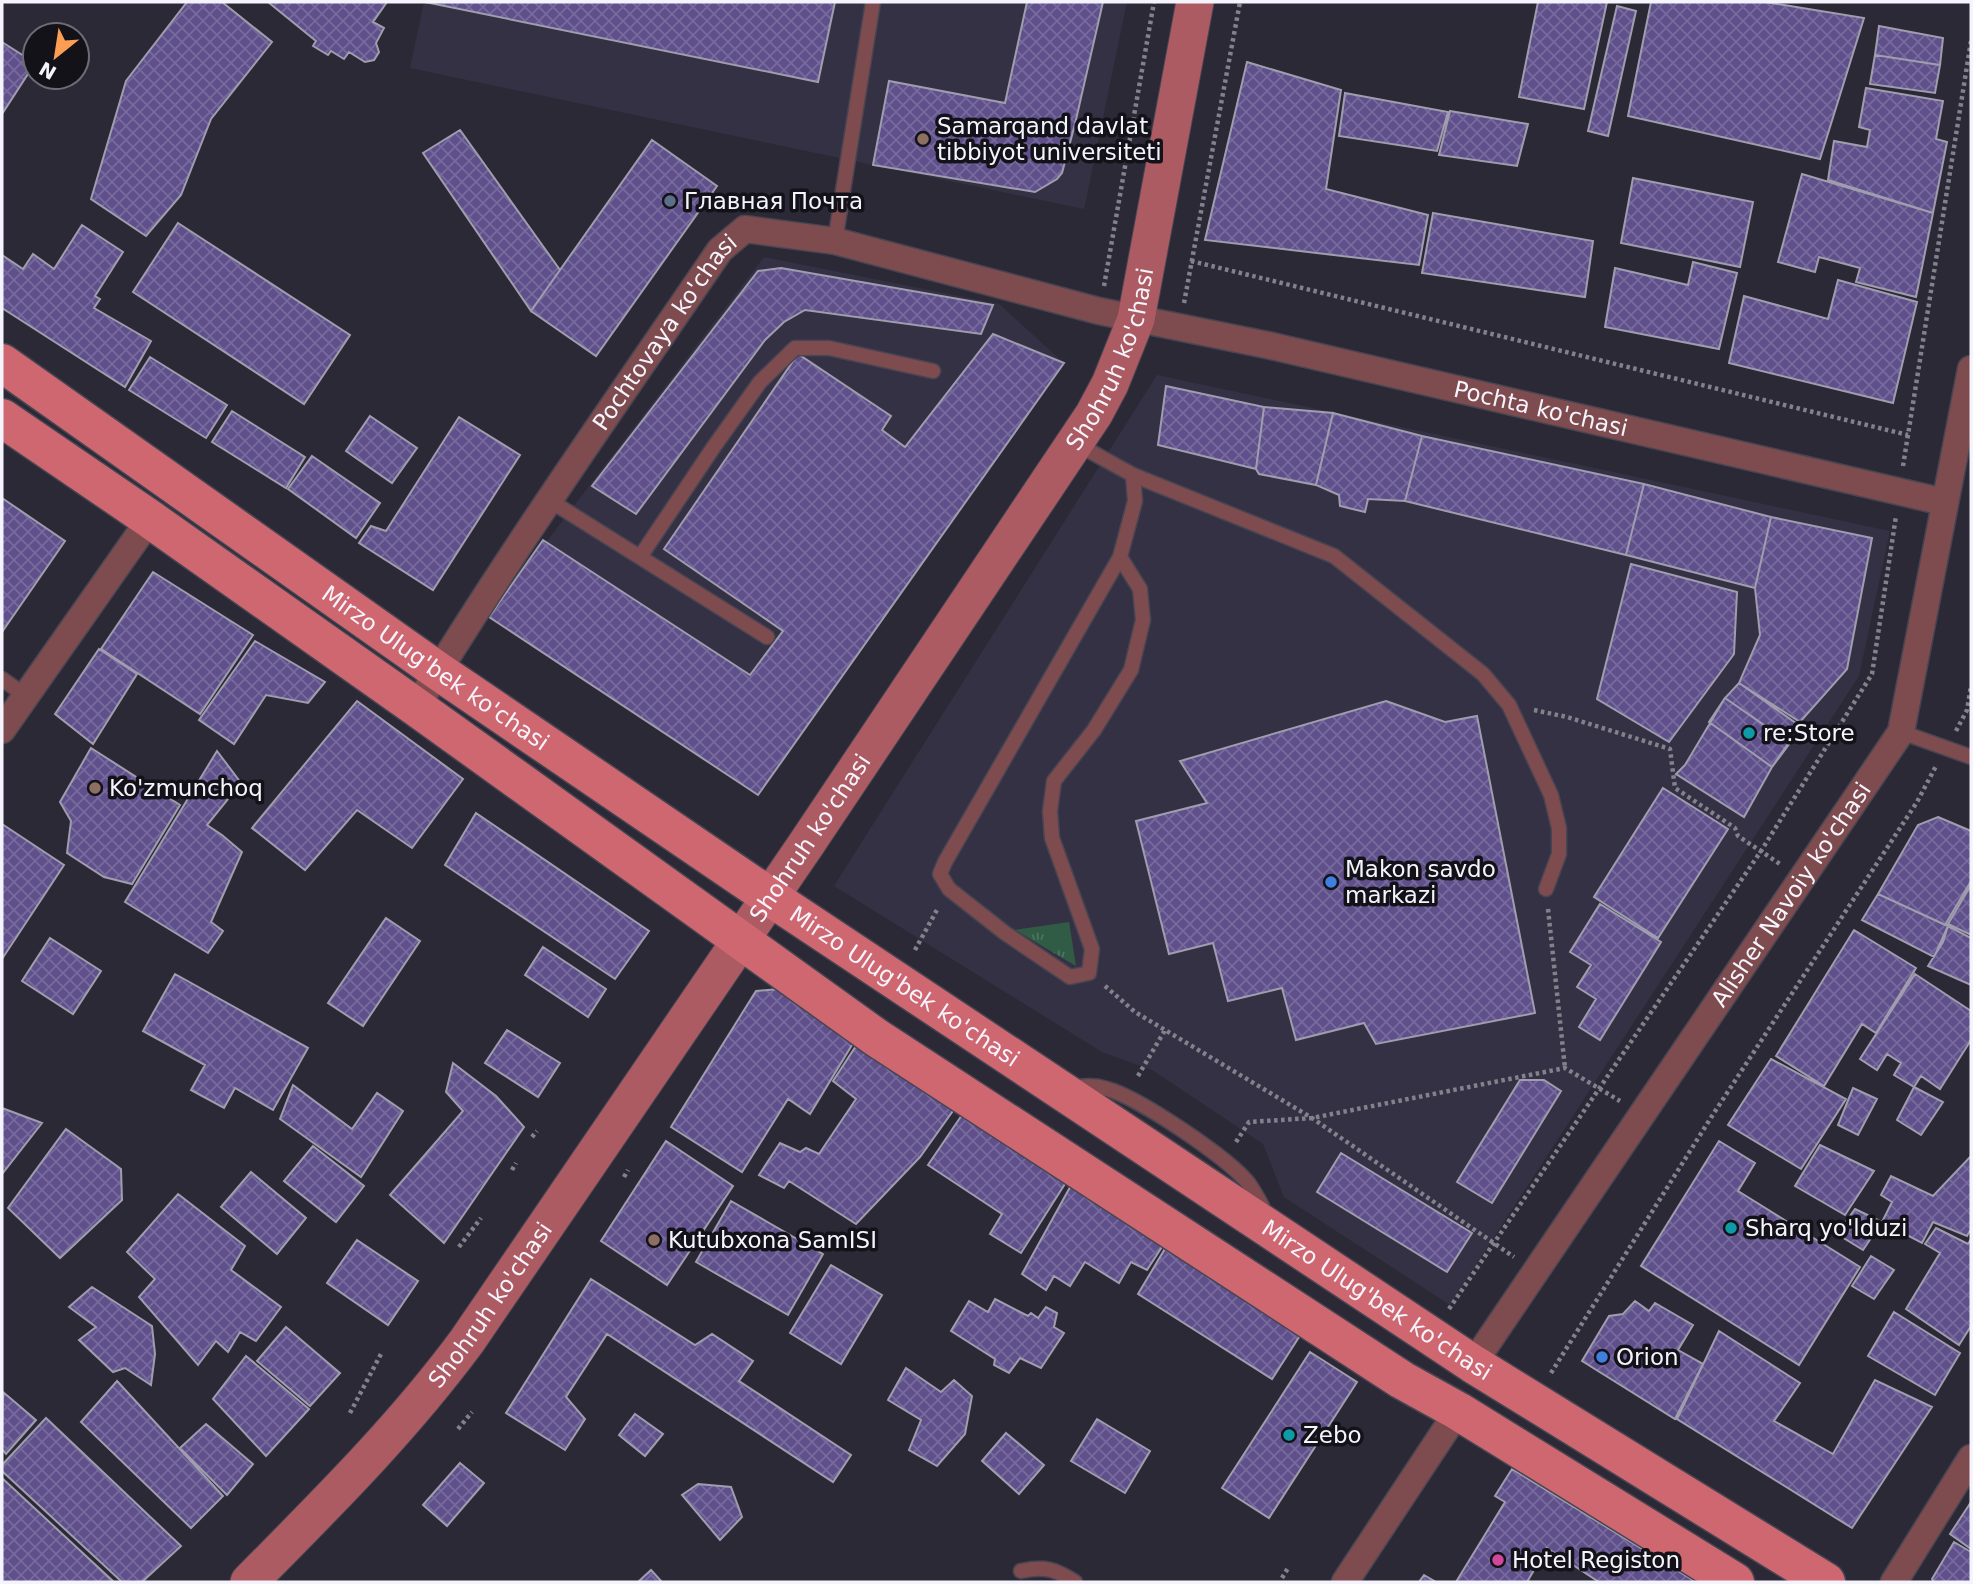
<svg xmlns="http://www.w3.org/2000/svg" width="1973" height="1584" font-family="'DejaVu Sans',sans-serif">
<defs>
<pattern id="grass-tufts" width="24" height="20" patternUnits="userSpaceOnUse" patternTransform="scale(1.75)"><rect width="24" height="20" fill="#305c46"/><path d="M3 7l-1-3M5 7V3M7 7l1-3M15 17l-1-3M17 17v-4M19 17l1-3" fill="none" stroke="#4f7462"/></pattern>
<pattern id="building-cross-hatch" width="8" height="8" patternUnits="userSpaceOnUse" patternTransform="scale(1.75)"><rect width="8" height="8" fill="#5f508c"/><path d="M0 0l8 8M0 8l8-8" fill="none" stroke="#776a9d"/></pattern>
</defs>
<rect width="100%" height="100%" fill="#2b2936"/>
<path fill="#353145" d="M424,2h703l-43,207 -674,-141z
M764,257l235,47 65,59 -306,432 -269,-178z
M1157,375l733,156 -31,145 -409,629 -166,-108 -21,-53 -111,-74 -50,-18 -268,-166z"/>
<path fill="url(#grass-tufts)" d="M1069,922l7,44 -61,-36z"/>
<path fill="url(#building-cross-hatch)" stroke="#a09dae" stroke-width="2" d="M187,2h35l50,40 -61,77 -30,76 -35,41 -55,-37 35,-118z
M268,2h119l-14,20 11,6 -8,15 3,9 -5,8 -9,2 -16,-10 -5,7 -13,-8 -3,4 -15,-9 3,-5z
M425,2h410l-17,80z
M1027,2h76l-28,122 -13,49 -5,6 -22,13 -162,-27 16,-84 116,22z
M1538,2h69l-23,107 -65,-12z
M1651,2h114l99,16 -44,141 -192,-43z
M1617,6l19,5 -28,125 -20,-5z
M1879,26l64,12 -3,27 -65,-10z
M2,42l33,21 -33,51z
M1875,55l65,10 -5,28 -65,-9z
M1247,62l94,28 -15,99 102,26 -9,50 -214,-25z
M1866,88l77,13 -7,38 11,3 -14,71 -105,-33 6,-39 33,6 3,-17 -11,-3z
M1345,93l103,19 -11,39 -98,-15z
M1450,111l78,13 -11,42 -78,-11z
M460,130l100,140 -29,41 -108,-158z
M652,140l65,46 -121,170 -65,-45z
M1802,174l131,39 -17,84 -60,-15 4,-14 -41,-11 -4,15 -37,-10z
M1633,178l120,24 -13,65 -119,-24z
M1433,213l160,28 -8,56 -163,-24z
M178,223l172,112 -46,69 -171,-112z
M82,225l41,27 -28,44 5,3 -6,9 57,33 -26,46 -123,-79v-53l21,14 10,-15 21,15z
M1693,262l44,11 -18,76 -114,-22 10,-59 73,17z
M781,268l212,37 -12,29 -176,-24 -21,12 -19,18 -129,174 -44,-28 166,-215z
M1838,280l79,22 -24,101 -164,-40 15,-67 84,23z
M993,334l71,29 -306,432 -269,-178 54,-77 207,135 33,-44 -119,-82 134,-195 93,62 -9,14 23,17z
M150,357l77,48 -21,33 -77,-48z
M1166,386l98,21 -8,62 -98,-24z
M1264,407l69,6 -17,72 -57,-11 -3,-5z
M232,411l73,46 -19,31 -74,-46z
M1333,413l89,23 -17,65 -37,-2 -3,13 -25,-6 -1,-11 -23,-10z
M370,416l47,32 -25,35 -46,-32z
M459,417l61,38 -87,135 -74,-47 12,-17 15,5z
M1422,436l222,48 -18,71 -221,-54z
M312,456l68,47 -24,35 -68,-49z
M1644,484l127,33 -16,71 -129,-33z
M2,498l63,43 -63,91z
M1771,517l101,21 -25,131 -47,53 -61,-39 21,-48 -5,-47z
M1631,564l106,28 -3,62 -65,88 -72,-43z
M153,572l100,63 -53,79 -99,-65z
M255,641l70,41 -17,21 -42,-8 -32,49 -35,-24z
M99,649l38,25 -44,70 -38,-30z
M1739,683l61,43 -28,41 -28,50 -68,-43 9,-9 40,-67z
M1725,698l65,45 -18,24 -63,-45z
M357,701l106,78 -51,69 -55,-38 -52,60 -53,-42z
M1386,701l59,21 32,-6 58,297 -159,31 -12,-21 -68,17 -14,-52 -54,13 -15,-58 -44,11 -33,-133 71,-18 -27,-42z
M91,748l89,57 -48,79 -28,-7 -37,-24 4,-32 -11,-19z
M217,751l24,32 -34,42 15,10 20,17 -31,70 12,9 -15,22 -83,-51z
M1663,788l65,41 -70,109 -64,-41z
M476,813l173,118 -34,48 -170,-114z
M1938,817l33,14v50l-26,44 -67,-31 40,-69z
M2,824l62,41 -62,94z
M1971,885v50l-23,-11z
M1878,894l70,32 -14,31 -72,-37z
M1600,904l61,38 -61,98 -21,-13 17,-28 -19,-12 14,-22 -21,-13z
M386,918l34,23 -57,85 -35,-23z
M1948,926l23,12v47l-43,-19 15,-24z
M1854,930l62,38 -40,65 -14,-9 -38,62 -48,-30z
M50,938l51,33 -28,43 -51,-33z
M543,947l63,42 -18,28 -63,-42z
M175,974l133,74 -35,62 -38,-22 -11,20 -33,-18 14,-25 -62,-34z
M1915,974l56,37v29l-31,49 -19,-13 -7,11 -20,-12 7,-12 -14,-9 -10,16 -17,-11z
M779,989l76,51 -45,74 -22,-15 -46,73 -71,-45 85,-136z
M507,1030l53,33 -22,34 -53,-34z
M858,1043l97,65 -35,49 -64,67 -67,-43 -5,7 -25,-13 21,-32 20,9 6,-4 13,6 37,-55 -23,-18z
M1771,1059l75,40 -45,70 -73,-44z
M453,1063l43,33 28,31 -80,116 -54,-48 73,-84 -17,-19z
M1520,1080h24l17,11 -69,112 -35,-21z
M293,1085l59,44 25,-36 26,18 -42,66 -81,-58z
M1914,1087l29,15 -22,33 -24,-15z
M1853,1088l24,11 -19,36 -20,-10z
M2,1108l40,15 -40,51z
M966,1109l104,67 -49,77 -31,-19 12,-20 -74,-49z
M66,1129l55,40 1,31 -62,58 -52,-50z
M666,1141l67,45 -66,99 -66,-44z
M1719,1141l36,22 -17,28 122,76 -61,98 -158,-99z
M1820,1145l54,26 -29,44 -50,-29z
M313,1146l51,40 -28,36 -52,-41z
M1341,1153l131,80 -25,39 -130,-80z
M1971,1156v73l-4,7 -34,-14 -11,21 -40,-21 10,-20 -11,-7 10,-19 42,20z
M251,1172l55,46 -29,36 -56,-47z
M1074,1180l93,59 -20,31 -16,-8 -12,21 -34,-21 -15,24 -16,-10 -8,14 -24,-16z
M178,1194l67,52 -14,24 50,37 -25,34 -16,-9 -12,20 -12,-11 -18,24 -59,-68 16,-18 -28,-27z
M731,1201l92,53 -35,61 -92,-53z
M1855,1209l27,13 -19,28 -26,-16z
M1936,1228l32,16 3,-5v87l-12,19 -53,-36 34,-56 -15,-9z
M357,1240l61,41 -30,44 -61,-42z
M1169,1242l132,92 -29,45 -134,-85z
M1871,1256l23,14 -20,29 -22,-13z
M831,1265l51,30 -41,69 -51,-31z
M591,1279l104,66 17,-11 41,27 -14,20 112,74 -18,27 -226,-148 -41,63 19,22 -20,31 -59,-37z
M92,1287l60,39 3,28 -4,31 -26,-17 -12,4 -34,-32 17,-13 -27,-20z
M995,1299l33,17 3,-3 7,5 8,-11 11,6 -3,14 10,6 -23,35 -21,-10 -11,15 -15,-8 1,-6 -44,-28 18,-30 19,11z
M1635,1301l14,10 6,-8 38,22 -15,25 25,14 -28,55 -93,-58 27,-45 14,-2z
M1894,1312l66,41 -25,42 -67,-39z
M286,1327l54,46 -30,33 -53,-45z
M1719,1331l81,52 -26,38 59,33 42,-74 57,27 -80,121 -175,-109z
M1310,1352l47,30 -88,136 -47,-30z
M246,1356l63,53 -43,47 -53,-57z
M906,1368l35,24 13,-12 18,16 -7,38 -28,32 -28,-16 12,-30 -33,-20z
M117,1381l106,115 -32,32 -110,-106z
M3,1392l33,28 -30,34 -4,-5z
M635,1414l28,20 -18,22 -26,-21z
M46,1418l135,128 -39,36h-20l-120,-111v-6z
M1097,1419l53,32 -25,42 -54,-32z
M206,1424l47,40 -26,31 -47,-47z
M1006,1433l38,32 -25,29 -37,-33z
M460,1463l24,20 -37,43 -24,-21z
M1512,1469l184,113h-97l-52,-34 -20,34h-71l49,-80 -10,-6z
M2,1478l112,104h-112z
M698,1484l33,3 11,30 -22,23 -38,-45z
M1971,1502v47l-21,-15z
M1954,1542l17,10v30h-37l-2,-3z
M651,1570l11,12h-24z
M1424,1575l12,7h-17z"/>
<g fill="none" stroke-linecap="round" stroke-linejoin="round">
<defs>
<path id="lane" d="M835,241l38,-239
M1077,444l56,31 201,81 149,118 26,31 42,90 8,33v26l-13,35
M549,500l218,137
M640,557l73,-109 47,-66 35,-34h34l104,23
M1120,557l20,32 3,31 -12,50 -37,60 -40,51 -4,30 2,27 40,111 -3,24 -19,4 -65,-44 -56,-44 -9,-15 5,-12 175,-305 15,-56 -2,-26
M2,679l24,17
M1901,732l70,25
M1071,1089c12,-4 24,-4 36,0 31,8 123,70 142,95 6,9 12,19 16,29
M1021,1571c24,-5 34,-2 54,11"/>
<g id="street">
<path id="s1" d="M416,707c95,-156 201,-306 304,-457l25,-21 90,12 264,70 168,34 677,157"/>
<path d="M2,730l148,-211"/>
<path id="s2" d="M1473,1364l428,-632 70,-363"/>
<path d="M1345,1582l113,-171"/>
<path d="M1894,1582l77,-124"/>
</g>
<g id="secondary">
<path id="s3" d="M249,1582c77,-78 152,-152 218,-241l340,-498 287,-429 16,-30 26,-65 59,-317"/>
</g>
<g id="primary">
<path id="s4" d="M2,363l436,308 332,226 703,467 353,218"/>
<path d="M2,418l148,101 266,188 461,331 525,342 56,31 277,171"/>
</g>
</defs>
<use href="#lane" stroke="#474552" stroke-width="17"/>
<use href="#street" stroke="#474552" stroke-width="29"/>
<use href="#secondary" stroke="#474552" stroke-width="39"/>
<use href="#primary" stroke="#474552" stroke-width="41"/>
<path stroke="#82818c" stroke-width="4.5" stroke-dasharray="3.5 3.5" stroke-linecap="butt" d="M1191,261l717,174
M1104,286l50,-284
M1184,303l56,-301
M1903,466l68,-425
M1534,710l33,7 103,32 5,39 60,40 3,8 42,28
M1956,731l11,-21 4,-24
M1548,909l17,159
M915,950l23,-42
M1105,986l30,26 177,106 202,139
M1138,1076l27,-46
M532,1137l5,-6
M1236,1142l13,-20 63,-4 253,-50 55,33
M512,1170l4,-7
M624,1177l4,-7
M459,1247l22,-29
M1449,1309l312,-458 111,-177 24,-158
M1551,1373l161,-257 205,-314 19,-36
M350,1413l32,-61
M458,1429l14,-17
M1282,1578l6,-10"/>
<use href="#lane" stroke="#7e4b4f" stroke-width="14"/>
<use href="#street" stroke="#7e4b4f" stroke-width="26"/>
<use href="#secondary" stroke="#ac5b62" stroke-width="37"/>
<use href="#primary" stroke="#cf6771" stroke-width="38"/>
</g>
<g fill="#8d6e63" stroke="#141219" stroke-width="2.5">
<circle cx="923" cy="139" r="7"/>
<circle cx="95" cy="788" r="7"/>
<circle cx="654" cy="1240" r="7"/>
</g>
<circle fill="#5c6f8a" stroke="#141219" stroke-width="2.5" cx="670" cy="201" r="7"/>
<g fill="#0f9aa8" stroke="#141219" stroke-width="2.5">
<circle cx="1749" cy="733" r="7"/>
<circle cx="1731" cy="1228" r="7"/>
<circle cx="1289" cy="1435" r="7"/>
</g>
<g fill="#3f7fe0" stroke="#141219" stroke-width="2.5">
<circle cx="1331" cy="882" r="7"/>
<circle cx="1602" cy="1357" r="7"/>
</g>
<circle fill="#d1479c" stroke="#141219" stroke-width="2.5" cx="1498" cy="1560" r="7"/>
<g text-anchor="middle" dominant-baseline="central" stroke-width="7" stroke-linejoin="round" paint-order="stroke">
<g font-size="23" fill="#f5f4fd" stroke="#141219" text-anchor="start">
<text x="937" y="126">Samarqand davlat<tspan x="937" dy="26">tibbiyot universiteti</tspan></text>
<text x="684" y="201">Главная Почта</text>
<text x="1763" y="733">re:Store</text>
<text x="109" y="788">Ko'zmunchoq</text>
<text x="1345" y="869">Makon savdo<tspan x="1345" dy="26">markazi</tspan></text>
<text x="1745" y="1228">Sharq yo'lduzi</text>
<text x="668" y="1240">Kutubxona SamISI</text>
<text x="1616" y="1357">Orion</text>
<text x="1303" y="1435">Zebo</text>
<text x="1512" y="1560">Hotel Registon</text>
</g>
<g font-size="23" fill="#f5f4fd" stroke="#141219">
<text stroke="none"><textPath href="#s1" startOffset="450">Pochtovaya ko'chasi</textPath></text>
<text stroke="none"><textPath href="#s3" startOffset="1502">Shohruh ko'chasi</textPath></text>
<text stroke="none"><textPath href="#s1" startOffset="1398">Pochta ko'chasi</textPath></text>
<text stroke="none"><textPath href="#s4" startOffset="530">Mirzo Ulug'bek ko'chasi</textPath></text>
<text stroke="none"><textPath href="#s3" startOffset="934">Shohruh ko'chasi</textPath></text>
<text stroke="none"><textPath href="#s2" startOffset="567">Alisher Navoiy ko'chasi</textPath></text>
<text stroke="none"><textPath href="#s4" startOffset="1097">Mirzo Ulug'bek ko'chasi</textPath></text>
<text stroke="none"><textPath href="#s4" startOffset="1664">Mirzo Ulug'bek ko'chasi</textPath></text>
<text stroke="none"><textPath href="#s3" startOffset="368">Shohruh ko'chasi</textPath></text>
</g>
</g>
<rect width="1973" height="1584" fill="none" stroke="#f5f4fd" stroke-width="7"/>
<g transform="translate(56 56) rotate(210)"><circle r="33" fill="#141219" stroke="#6e6c74" stroke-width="2"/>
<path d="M0-5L12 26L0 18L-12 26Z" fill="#fc9d54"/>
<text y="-10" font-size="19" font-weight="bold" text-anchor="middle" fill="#f5f4fd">N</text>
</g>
</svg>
